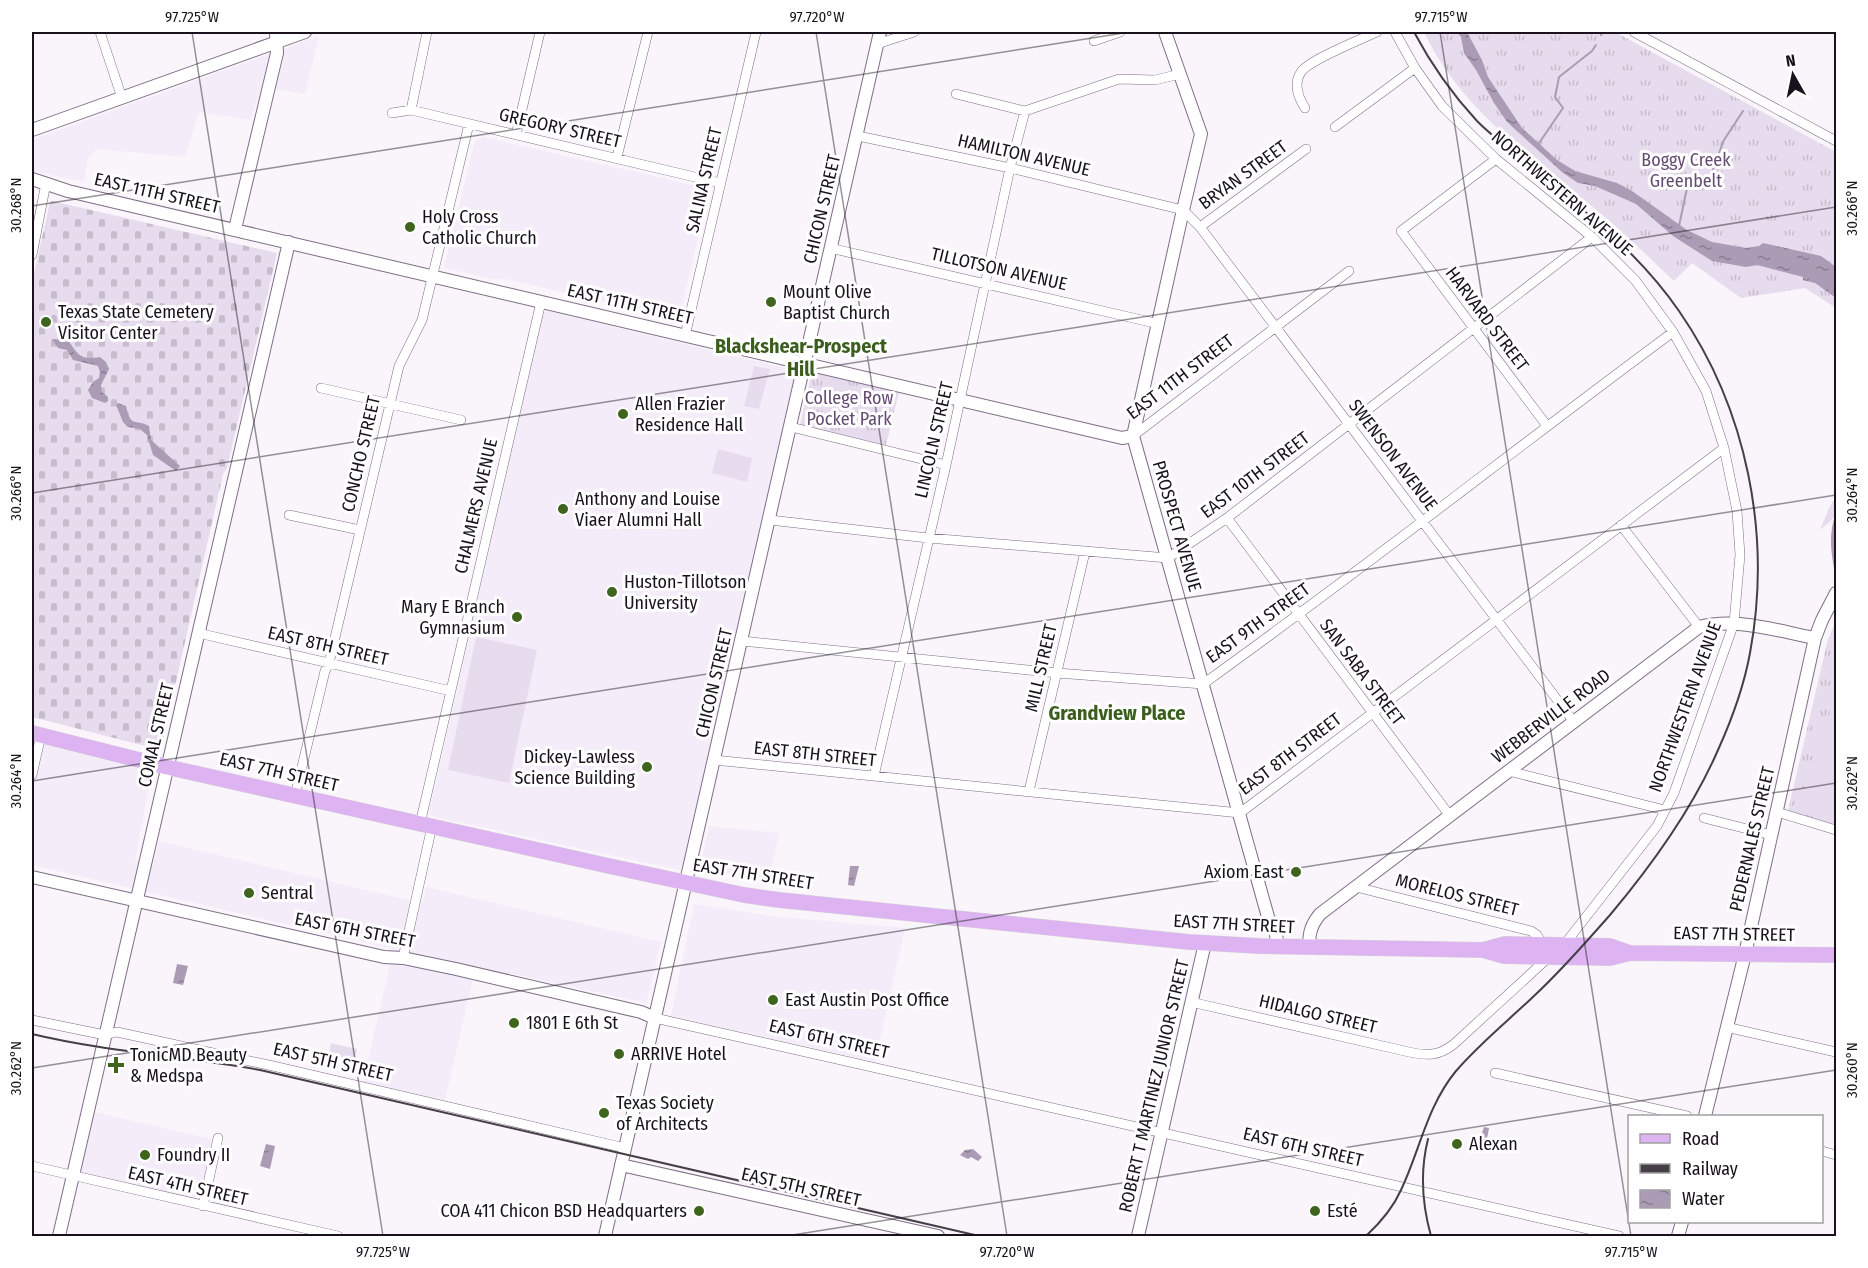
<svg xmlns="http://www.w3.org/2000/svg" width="1868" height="1268" font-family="'Fira Sans Condensed',sans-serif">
<defs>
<pattern id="grass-tufts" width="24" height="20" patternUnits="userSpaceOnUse" patternTransform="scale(1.5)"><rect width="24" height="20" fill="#e7dced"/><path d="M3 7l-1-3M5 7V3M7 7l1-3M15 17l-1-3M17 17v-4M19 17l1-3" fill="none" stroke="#c6bccb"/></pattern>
<pattern id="cemetery-stones" width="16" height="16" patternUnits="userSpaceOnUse" patternTransform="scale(1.5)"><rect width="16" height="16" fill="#e7dced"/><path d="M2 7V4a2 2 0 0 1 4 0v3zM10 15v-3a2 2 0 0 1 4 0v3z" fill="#c6bccb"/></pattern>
<pattern id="water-ripples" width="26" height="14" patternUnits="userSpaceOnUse" patternTransform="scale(1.5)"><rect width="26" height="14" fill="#ab9bb4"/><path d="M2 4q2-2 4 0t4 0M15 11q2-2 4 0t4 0" fill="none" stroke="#8a7d92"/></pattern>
</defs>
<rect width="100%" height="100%" fill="#f9f5fb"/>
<path fill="#f5ecfa" d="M319,36l-14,58 -43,-7 -12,33 -51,-8 -14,45 -88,-8 -9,8 -4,25 -52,-11v-31z
M483,137l141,32 81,19 4,3 -30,129 -173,-41h-13l-49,-11 31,-128z
M548,311l245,59 2,3 -112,492 -3,5 -246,-53 -5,-4 113,-496 3,-5z
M32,741l120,31 -17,88 18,4 6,-23 249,59 15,2 3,-15 235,55 -15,61 -170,-37 -31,134 -82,-18 27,-117 7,-15 -365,-85z
M709,826l70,7 -10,48 -69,-12z
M694,904l84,13 127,11 -30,134 -204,-46z
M94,1112l117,27 1,4 -13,54 -4,3 -84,-18 -6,-4 -22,-4 -2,-6z"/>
<path fill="url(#grass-tufts)" d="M1424,32h191l221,120v156l-31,-20 -64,10 -49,-35 -18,18c-25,-23 -48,-47 -74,-68 -66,-55 -138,-101 -176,-181z
M812,372l87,20 -13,53 -86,-20z
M1836,496v20l-16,14 9,-22z
M1836,621v204l-48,-14 40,-172z
M331,1043l26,6 -2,11 -26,-6z"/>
<path fill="url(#cemetery-stones)" d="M52,201l225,52 -50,215 -4,6 -62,274 -4,1 -125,-32v-435l18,-80z"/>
<path fill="#e7dced" d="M754,366l16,3 -11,40 -15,-3z
M718,449l34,9 -5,24 -35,-9z
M476,637l61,13 -28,133 -61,-13z
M1836,694v126l-39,-12z"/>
<path fill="url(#water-ripples)" d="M1457,32h10l15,28 6,17 34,51 35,32 18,11 42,12 15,8 55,39 25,12 34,6 13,-2 4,-3 58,13 15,11v31l-21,-15 -12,-3v-3l-46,-12 -11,2 -34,-6 -39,-25 -37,-32 -41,-18 -17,-3 -16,-11 -55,-50 -13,-19 -18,-33 -12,-17 -3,-16z
M52,339l16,1c11,16 12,20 32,17l6,5 3,7 -8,16 1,7 6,5v4l-3,2 -13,-5 -4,-8 5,-8 6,-4 1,-6 -2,-6 -25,-6 -6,-10 -9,-2z
M118,403l8,3c5,23 9,12 23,20l2,14 29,26 -4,5 -23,-16 -6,-20 -7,-6 -12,-2 -5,-5 -7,-17z
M1836,513v67c-4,-24 -9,-43 0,-67z
M850,866h9l-5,20 -6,-1z
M177,964l11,2 -5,19 -10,-2z
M1484,1127l5,1 -4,22 -3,-1 -1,3 -5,-1z
M266,1144l9,2 -5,23 -10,-3z
M973,1149l9,8 -4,4 -7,-4 -3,2 -8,-4 5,-5z"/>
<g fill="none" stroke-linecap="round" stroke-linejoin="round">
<path stroke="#ab9bb4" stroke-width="2" d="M1601,35l1,-3
M1537,146l26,-38 -8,-11 4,-20 33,-26 4,-6
M1679,226l8,-38 21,-6 16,-42 19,-29"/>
<defs>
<path id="minor" d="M100,32l22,66
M1395,32l20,36 27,38 54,53 96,78 43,43 38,52 33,59 18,57 13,63 3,44 -6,68 -60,170 -17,33 -93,119
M1634,32l202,109
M1094,41l26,-9
M877,44l37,-12
M956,94l69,17 94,-32 36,1 25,-6
M1305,108c-7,-11 -12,-24 -4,-36 8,-12 61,-33 76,-40
M411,110l16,-78
M392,113l19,-3 309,73
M1335,127l80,-59
M516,135l24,-103
M858,136l152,32 173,42 17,17 374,495
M617,157l31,-125
M1496,159l-95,72 146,195
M1200,227l106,-78
M830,248l329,76
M32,255l14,-72
M685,336l71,-304
M321,388l140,32
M791,427l155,38
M1133,436l216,-165
M289,515l71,15
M1227,518l223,298
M770,520l158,18 240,20 59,-40 365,-281
M1621,525l78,102
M198,633l253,58
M742,641l315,32 146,11c159,-114 312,-235 470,-352
M714,760l526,53 484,-365
M1508,771l157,39
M32,775l9,-40
M874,776l72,-311 64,-297 15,-57
M1029,791l56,-239
M295,796l30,-125 4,-8 70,-297 23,-46 47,-196
M1777,812l59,18
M1704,818l67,17
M420,824l121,-522
M1356,887l175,44 6,4 6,10
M403,958l29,-132
M1191,1002l218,50c18,4 30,4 45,-8l95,-87
M655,1018l964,218
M32,1020l73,15 12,-3 156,34 352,82
M1726,1027l110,25
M1495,1073l192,43
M1822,1151l14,4
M32,1166l306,70
M203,1206l15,-68"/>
<path id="tertiary" d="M1165,32l36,102 -18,76 -50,226 137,488 5,5 3,18
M32,130l273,-98
M32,179l36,12 1054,247 11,-2
M235,229l42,-176 -1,-21
M32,877l352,80 19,1 53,11 185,43 14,6
M1309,947c0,-14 2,-22 11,-33l379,-287c38,-10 78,4 116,11
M1705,1116l40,-162 70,-316 7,-18 14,-27
M621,1165l317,71
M59,1236l230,-994
M605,1236l275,-1204
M1138,1236l67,-293
M1678,1236l4,-14"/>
<path id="primary" d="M32,733l135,34 442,99 135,29 35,5 410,42 71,4 223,4 21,6 106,2 20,-5 206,2
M1483,950l22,-6 105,2 20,7"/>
</defs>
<use href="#minor" stroke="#7e6e87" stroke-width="10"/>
<use href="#tertiary" stroke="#7e6e87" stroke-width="14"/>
<use href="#primary" stroke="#d6d4d6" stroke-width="16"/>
<use href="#minor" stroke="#fff" stroke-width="9"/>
<use href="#tertiary" stroke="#fff" stroke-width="12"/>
<use href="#primary" stroke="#ddb4f1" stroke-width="15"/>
<path stroke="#463f48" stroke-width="2" d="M32,1034c75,18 152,22 228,36l719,166
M1428,1139c-8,32 -6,65 3,97
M1366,1236c14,-13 27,-28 35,-46 19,-40 26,-84 55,-119 24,-28 53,-51 79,-76 27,-25 51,-53 75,-80 42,-50 82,-105 108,-165 14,-31 26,-64 32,-97 22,-118 -3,-244 -71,-342 -39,-57 -93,-99 -146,-143 -19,-15 -39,-30 -56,-47 -25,-27 -46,-57 -63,-89"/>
</g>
<path fill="none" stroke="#19121c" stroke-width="1.5" stroke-opacity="0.45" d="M192,32l191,1204M816,32l191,1204M1440,32l191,1204M32,206l1098,-174M32,493l1804,-286M32,781l1804,-286M32,1068l1804,-285M786,1236l1050,-166"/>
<g fill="#3e641e" stroke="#fff" stroke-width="2">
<circle cx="410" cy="227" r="6"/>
<circle cx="771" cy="302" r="6"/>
<circle cx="46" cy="322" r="6"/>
<circle cx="623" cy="414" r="6"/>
<circle cx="563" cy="509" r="6"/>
<circle cx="612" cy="592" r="6"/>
<circle cx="517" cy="617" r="6"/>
<circle cx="647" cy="767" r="6"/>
<circle cx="1296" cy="872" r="6"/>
<circle cx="249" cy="893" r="6"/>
<circle cx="773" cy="1000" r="6"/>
<circle cx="514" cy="1023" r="6"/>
<circle cx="619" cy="1054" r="6"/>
<path d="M113 1056h6v6h6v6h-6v6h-6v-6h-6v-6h6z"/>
<circle cx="604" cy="1113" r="6"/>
<circle cx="1457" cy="1144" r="6"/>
<circle cx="145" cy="1155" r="6"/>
<circle cx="699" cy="1211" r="6"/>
<circle cx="1315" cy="1211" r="6"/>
</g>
<g text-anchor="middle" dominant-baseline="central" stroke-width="6" stroke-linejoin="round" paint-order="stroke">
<g font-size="18" fill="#19121c" stroke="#fff">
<text transform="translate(560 128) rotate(13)">GREGORY STREET</text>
<text transform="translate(1024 155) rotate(13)">HAMILTON AVENUE</text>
<text transform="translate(1243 175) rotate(-36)">BRYAN STREET</text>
<text transform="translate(704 180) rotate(-77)">SALINA STREET</text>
<text transform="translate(157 193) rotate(13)">EAST 11TH STREET</text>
<text transform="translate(1562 193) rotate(41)">NORTHWESTERN AVENUE</text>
<text transform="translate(822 209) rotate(-77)">CHICON STREET</text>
<text transform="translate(999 269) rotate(13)">TILLOTSON AVENUE</text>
<text transform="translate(630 304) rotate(13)">EAST 11TH STREET</text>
<text transform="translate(1487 319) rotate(53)">HARVARD STREET</text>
<text transform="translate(1180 377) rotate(-37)">EAST 11TH STREET</text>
<text transform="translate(934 440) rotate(-77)">LINCOLN STREET</text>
<text transform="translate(361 454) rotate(-77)">CONCHO STREET</text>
<text transform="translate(1393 455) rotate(53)">SWENSON AVENUE</text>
<text transform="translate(1255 475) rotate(-37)">EAST 10TH STREET</text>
<text transform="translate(476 506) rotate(-77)">CHALMERS AVENUE</text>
<text transform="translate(1177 526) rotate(74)">PROSPECT AVENUE</text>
<text transform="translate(1258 623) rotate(-36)">EAST 9TH STREET</text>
<text transform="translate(328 646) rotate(13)">EAST 8TH STREET</text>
<text transform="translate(1041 668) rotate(-77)">MILL STREET</text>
<text transform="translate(1362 672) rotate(53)">SAN SABA STREET</text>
<text transform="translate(714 683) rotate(-77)">CHICON STREET</text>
<text transform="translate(1685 707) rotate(-70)">NORTHWESTERN AVENUE</text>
<text transform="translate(1551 716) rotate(-37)">WEBBERVILLE ROAD</text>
<text transform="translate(156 735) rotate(-77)">COMAL STREET</text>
<text transform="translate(815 754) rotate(6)">EAST 8TH STREET</text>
<text transform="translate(1290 754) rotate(-37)">EAST 8TH STREET</text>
<text transform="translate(279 772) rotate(13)">EAST 7TH STREET</text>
<text transform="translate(1752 839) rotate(-77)">PEDERNALES STREET</text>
<text transform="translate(753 874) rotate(9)">EAST 7TH STREET</text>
<text transform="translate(1457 895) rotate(14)">MORELOS STREET</text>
<text transform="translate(1234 924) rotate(3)">EAST 7TH STREET</text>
<text transform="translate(355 930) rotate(11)">EAST 6TH STREET</text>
<text transform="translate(1734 934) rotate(1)">EAST 7TH STREET</text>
<text transform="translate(1318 1014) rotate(13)">HIDALGO STREET</text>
<text transform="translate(829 1039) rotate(13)">EAST 6TH STREET</text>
<text transform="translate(333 1062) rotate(13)">EAST 5TH STREET</text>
<text transform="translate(1154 1086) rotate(-77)">ROBERT T MARTINEZ JUNIOR STREET</text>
<text transform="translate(1303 1147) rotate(13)">EAST 6TH STREET</text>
<text transform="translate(188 1186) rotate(13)">EAST 4TH STREET</text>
<text transform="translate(801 1187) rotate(13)">EAST 5TH STREET</text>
</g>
<g font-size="18" fill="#644a71" stroke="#fff">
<text x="1686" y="160">Boggy Creek<tspan x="1686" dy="21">Greenbelt</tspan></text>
<text x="849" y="398">College Row<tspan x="849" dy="21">Pocket Park</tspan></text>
</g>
<g font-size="18" fill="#19121c" stroke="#fff" text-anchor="start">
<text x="422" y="217">Holy Cross<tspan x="422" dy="21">Catholic Church</tspan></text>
<text x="783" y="292">Mount Olive<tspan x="783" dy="21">Baptist Church</tspan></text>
<text x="58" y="312">Texas State Cemetery<tspan x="58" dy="21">Visitor Center</tspan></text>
<text x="635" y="404">Allen Frazier<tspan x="635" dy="21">Residence Hall</tspan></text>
<text x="575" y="499">Anthony and Louise<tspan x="575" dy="21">Viaer Alumni Hall</tspan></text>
<text x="624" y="582">Huston-Tillotson<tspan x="624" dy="21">University</tspan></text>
<text x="505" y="607" text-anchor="end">Mary E Branch<tspan x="505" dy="21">Gymnasium</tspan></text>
<text x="635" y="757" text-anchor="end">Dickey-Lawless<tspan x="635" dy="21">Science Building</tspan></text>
<text x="1284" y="872" text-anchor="end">Axiom East</text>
<text x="261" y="893">Sentral</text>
<text x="785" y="1000">East Austin Post Office</text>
<text x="526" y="1023">1801 E 6th St</text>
<text x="631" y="1054">ARRIVE Hotel</text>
<text x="130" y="1055">TonicMD Beauty<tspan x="130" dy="21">&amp; Medspa</tspan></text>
<text x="616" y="1103">Texas Society<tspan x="616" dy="21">of Architects</tspan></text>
<text x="1469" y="1144">Alexan</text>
<text x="157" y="1155">Foundry II</text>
<text x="687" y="1211" text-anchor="end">COA 411 Chicon BSD Headquarters</text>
<text x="1327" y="1211">Esté</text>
</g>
<g font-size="20" font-weight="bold" fill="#3b5e1e" stroke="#fff">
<text x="801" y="346">Blackshear-Prospect<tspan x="801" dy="23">Hill</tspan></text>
<text x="1117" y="713">Grandview Place</text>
</g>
</g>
<rect width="1868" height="1268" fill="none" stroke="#ffffff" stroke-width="66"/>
<rect x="1628" y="1115" width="195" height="108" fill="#ffffff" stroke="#a3a0a4" stroke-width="1.5"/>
<rect x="1640" y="1134" width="30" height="9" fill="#ddb4f1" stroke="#a3a0a4" stroke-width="1.5"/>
<text x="1682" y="1145" font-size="18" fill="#19121c">Road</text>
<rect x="1640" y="1164" width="30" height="9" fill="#463f48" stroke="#a3a0a4" stroke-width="1.5"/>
<text x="1682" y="1175" font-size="18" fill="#19121c">Railway</text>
<rect x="1640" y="1190" width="30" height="18" fill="url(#water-ripples)" stroke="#a3a0a4" stroke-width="1.5"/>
<text x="1682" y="1205" font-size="18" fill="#19121c">Water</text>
<g transform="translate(1793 75) rotate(351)" stroke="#ffffff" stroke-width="4.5" paint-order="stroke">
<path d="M0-4.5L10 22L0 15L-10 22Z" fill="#19121c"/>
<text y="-9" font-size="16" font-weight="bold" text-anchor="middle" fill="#19121c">N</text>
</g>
<rect x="33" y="33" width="1802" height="1202" fill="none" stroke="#19121c" stroke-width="2"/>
<g font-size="15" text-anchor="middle" fill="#19121c">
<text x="192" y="22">97.725°W</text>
<text x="817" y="22">97.720°W</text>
<text x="1441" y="22">97.715°W</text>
<text transform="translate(16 205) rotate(-90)" y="5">30.268°N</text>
<text transform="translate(1852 208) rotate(-90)" y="5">30.266°N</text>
<text transform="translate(16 493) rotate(-90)" y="5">30.266°N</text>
<text transform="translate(1852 495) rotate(-90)" y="5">30.264°N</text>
<text transform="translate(16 781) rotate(-90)" y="5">30.264°N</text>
<text transform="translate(1852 783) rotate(-90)" y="5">30.262°N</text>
<text transform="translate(16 1068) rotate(-90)" y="5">30.262°N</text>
<text transform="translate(1852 1070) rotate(-90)" y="5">30.260°N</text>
<text x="383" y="1257">97.725°W</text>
<text x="1007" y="1257">97.720°W</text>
<text x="1631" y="1257">97.715°W</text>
</g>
</svg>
